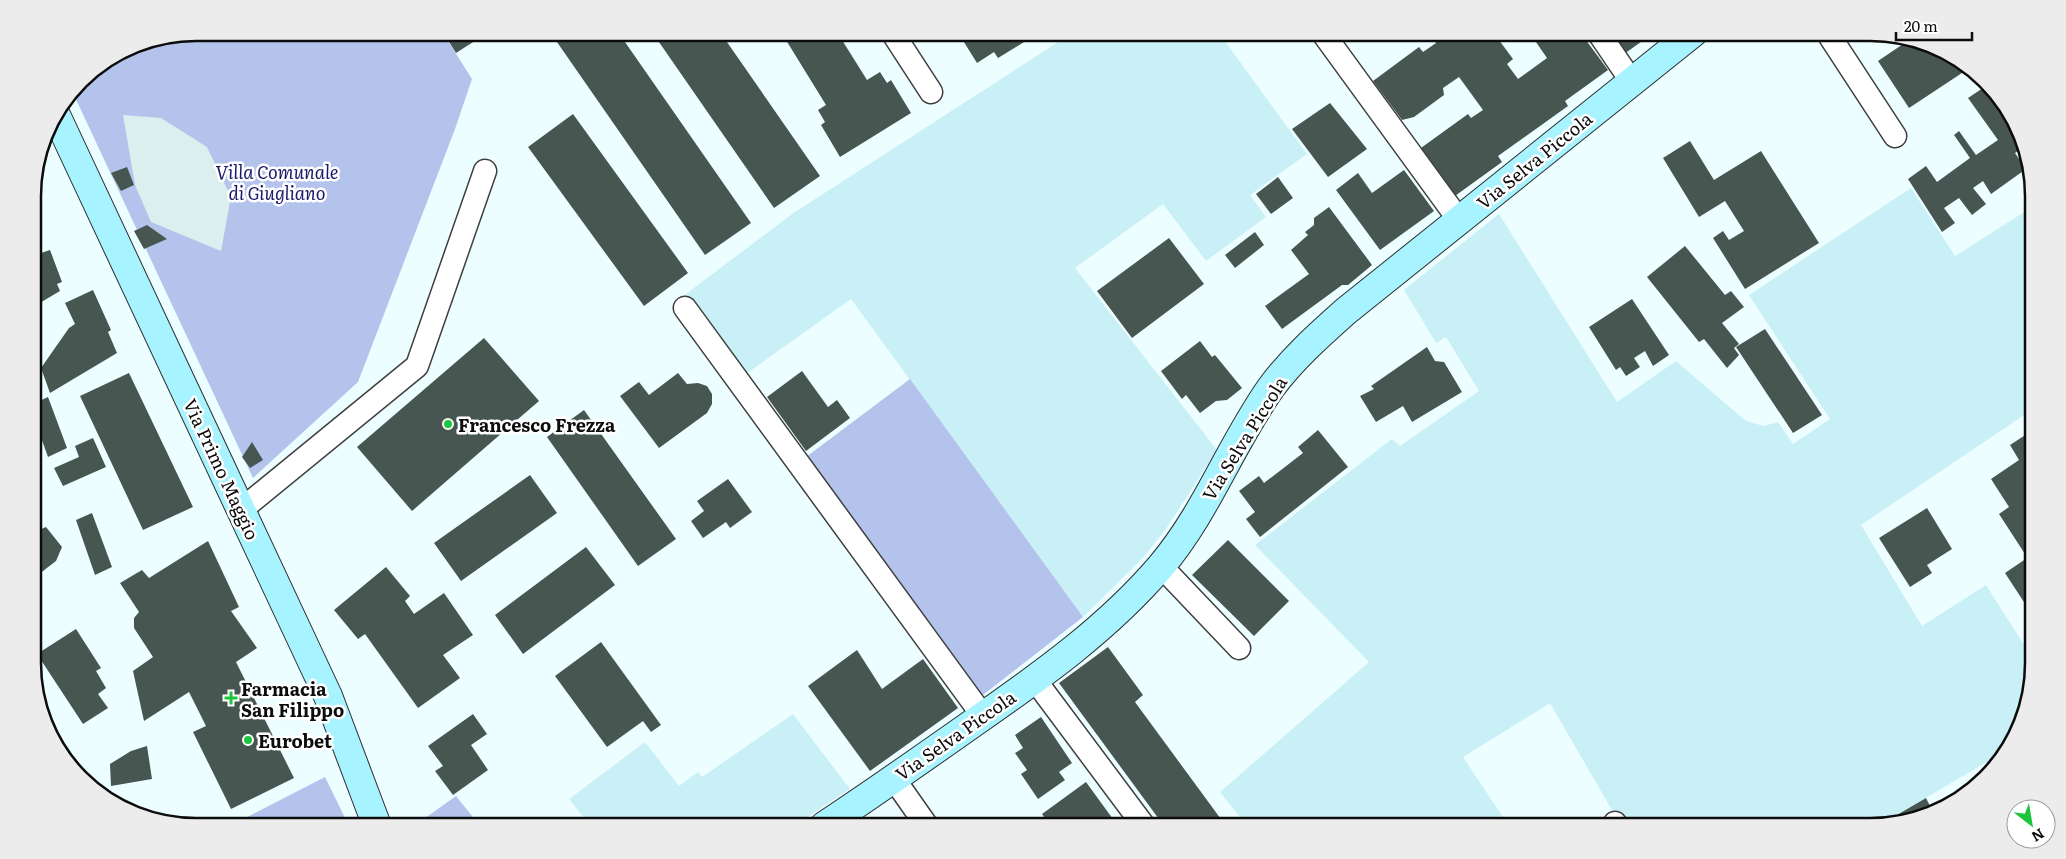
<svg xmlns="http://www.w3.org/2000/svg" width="2066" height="859" font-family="Literata,serif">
<rect width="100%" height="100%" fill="#ecfeff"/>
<path fill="#caf0f7" d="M1072,33h147l88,121 -57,41 16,22 -60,44 -43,-57 -88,64 142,182 -51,79 -24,30 -59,58 -232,-318 -108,77 -61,-79 110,-83z
M1911,188l44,68 77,-49 1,202 -172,116 61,101 64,-41 47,74 -12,66 -24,31 -119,70h-257l-71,-123 -87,54 46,69h-262l-27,-34 149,-130 -114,-117 137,-106 8,7 79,-55 -33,-54 -10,6 -32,-53 95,-76 118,188 59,-41 70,60 18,5 14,-4 15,22 37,-25 -81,-124z
M793,714l57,75 -56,37h-204l-21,-27 76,-57 34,44 19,-14 4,5z"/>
<path fill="#b3c3ec" d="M197,32l246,1 29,46 -17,50 -97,253 -105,96 -180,-385 15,-20 46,-28z
M910,379l173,238 -104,81 -173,-241z
M325,777l24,49h-119z
M456,796l24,30h-66z"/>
<path fill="#dbefef" d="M123,115l38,3 46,29 24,50 -10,54 -70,-29 -16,-37z"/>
<path fill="#485651" d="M443,32h39l2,3 -28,18z
M550,32h68l133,191 -46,32z
M652,32h68l100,144 -46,32z
M781,32h56l30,48 13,-8 7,11 4,-3 20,33 -71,44 -19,-32 4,-3 -7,-12 8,-5z
M969,32h56l4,7 -31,19 -4,-6 -17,11 -15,-24 8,-5z
M1428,32h65l20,27 -6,5 11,15 29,-21 -18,-26h51l28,38 -43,31 3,5 -70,50 4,6 -54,39 -34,-48 54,-39 3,4 12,-8 -24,-33 -16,11 1,7 -30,22 -12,3 -29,-39 46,-34 4,5 13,-9z
M1608,32h47l-31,22z
M1909,40l23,5 33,26 -56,37 -31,-47z
M1986,86l14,11 21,52 -6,4 11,16 -35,25 -8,-13 -10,7 13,16 -14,11 -13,-17 -15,10 11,15 -13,9 -34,-53 18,-13 11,16 33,-24 -16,-23 5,-4 17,24 22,-15 -30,-42z
M1330,103l37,46 -39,28 -36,-48z
M573,114l115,159 -44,33 -116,-159z
M1690,141l24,39 47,-29 58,92 -74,46 -32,-51 10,-7 6,9 15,-9 -19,-30 -26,16 -36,-59z
M127,167l7,18 -13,6 -10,-18z
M1404,170l30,41 -54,39 -44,-60 22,-17 14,20z
M1278,177l15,21 -22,16 -15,-20z
M1329,207l43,58 -24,20h-6l-60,44 -17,-23 44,-32 -18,-24 17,-15 -3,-3 9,-7v-7z
M147,225l20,14 -23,10 -10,-18z
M1255,232l9,13 -29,23 -10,-13z
M1169,238l35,46 -72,54 -35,-47z
M1685,246l40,49 6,-4 13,16 -22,16 17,21 -5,4 5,7 -12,13 -23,-29 -5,3 -52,-65z
M33,249l8,4 9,-3 12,32 -5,2 3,7 -27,16z
M93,290l18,40 -3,2 9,21 -67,40 -9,-25 28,-40 6,-4 -10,-21z
M1632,299l37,56 -16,11 -8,-15 -11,7 6,9 -14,9 -6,-9 -4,3 -27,-43z
M1765,329l57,86 -29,18 -57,-86z
M484,338l55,63 -127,110 -55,-64z
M1200,341l12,16 3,-2 27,33 -15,12 -11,1 -16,12 -14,-18 -4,4 -21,-28z
M1427,347l8,14 9,1 18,30 -50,30 -9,-16 -27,16 -16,-26 14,-7 -3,-3z
M802,371l26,36 9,-7 13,18 -44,33 -39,-54z
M129,373l64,134 -50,23 -63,-134z
M678,373l9,11 11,-1 9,3 5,8v10l-5,9 -48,35 -39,-52 19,-14 10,13z
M48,397l19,51 -19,9 -15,-42v-11z
M584,410l92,129 -38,27 -91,-129z
M1318,430l30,37 -88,70 -14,-18 9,-7 -16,-21 20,-15 5,7 39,-30 -5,-6z
M2033,430v119l-8,5 -26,-40 10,-7 -18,-28 28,-19 -9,-15z
M93,438l13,29 -43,19 -9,-18 25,-11 -4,-11z
M252,442l11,18 -13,8 -8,-11z
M530,475l27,38 -96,68 -27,-38z
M728,479l24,33 -22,16 -4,-6 -23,16 -12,-17 13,-10 -7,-10z
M1927,508l25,41 -25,16 5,8 -22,14 -31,-49z
M92,513l20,54 -17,8 -19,-55z
M34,522l5,8 7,-3 16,20 -6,14 -22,17z
M1228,540l61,61 -35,35 -62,-61z
M208,541l31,66 -8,4 26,37 -21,14 58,116 -63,31 -38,-77 13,-6 -17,-34 -45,29 -11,-50 20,-14 -19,-29v-10l5,-6 -19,-29 22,-13 7,8z
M586,547l29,38 -92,69 -28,-39z
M2033,554v62l-28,-43z
M386,567l24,29 -5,5 9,13 30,-21 29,42 -30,20 17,23 -42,30 -53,-74 -7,5 -24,-29z
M76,629l25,39 -5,3 10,17 -8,6 10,14 -25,16 -46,-70z
M601,642l60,83 -10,7 -8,-11 -36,26 -52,-71z
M1108,647l35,48 -8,7 91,124h-62l-105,-143z
M857,650l25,39 41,-30 35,49 -88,63 -62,-85z
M473,714l14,20 -16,11 17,25 -35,25 -18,-24 8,-5 -15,-20z
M1041,717l31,46 -13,9 6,8 -27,19 -17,-25 6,-4 -12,-17 8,-5 -8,-13z
M147,746l5,33 -41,7 -1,-22 21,-13z
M1086,782l32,44h-68l-8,-12z
M1926,798l7,14 -11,6 -44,8z"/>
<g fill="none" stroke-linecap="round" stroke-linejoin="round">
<defs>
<path id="street" d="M892,32l39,60
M1322,32l137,188
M1598,32l34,50
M1827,32l68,104
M685,308l298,408
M241,510l176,-144 68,-195
M1161,566l78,82
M1035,680l109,146
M894,779l33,47
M1615,823l2,3"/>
<path id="secondary" d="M56,115l272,581 49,130
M824,826c51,-34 101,-69 152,-105 66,-46 132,-93 185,-155 45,-53 69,-120 109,-177 21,-29 49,-54 76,-78l348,-279"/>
</defs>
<use href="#street" stroke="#3f3f3f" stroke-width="25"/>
<use href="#secondary" stroke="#2e2e2e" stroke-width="30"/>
<use href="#street" stroke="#fff" stroke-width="22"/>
<use href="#secondary" stroke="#a7f3ff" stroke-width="28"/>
</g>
<g fill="#1cc53d" stroke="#fff" stroke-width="2">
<circle cx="448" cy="424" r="5"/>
<path d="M228.5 690.5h5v5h5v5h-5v5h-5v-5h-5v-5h5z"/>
<circle cx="248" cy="740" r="5"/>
</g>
<g text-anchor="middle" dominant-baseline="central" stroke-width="5" stroke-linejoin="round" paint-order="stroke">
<g font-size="18" fill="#0c0c0c" stroke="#fff">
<text transform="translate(1534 160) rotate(-39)">Via Selva Piccola</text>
<text transform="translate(1244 438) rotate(-58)">Via Selva Piccola</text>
<text transform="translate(222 469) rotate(65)">Via Primo Maggio</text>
<text transform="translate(955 735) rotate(-35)">Via Selva Piccola</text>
</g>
<g font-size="18" font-style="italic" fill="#1c1968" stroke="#fff">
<text x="277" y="171">Villa Comunale<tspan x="277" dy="21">di Giugliano</tspan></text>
</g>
<g font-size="18" font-weight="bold" fill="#0c0c0c" stroke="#fff" text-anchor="start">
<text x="458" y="424">Francesco Frezza</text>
<text x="241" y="688">Farmacia<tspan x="241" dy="21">San Filippo</tspan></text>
<text x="258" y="740">Eurobet</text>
</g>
</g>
<path d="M0 0H2066V859H0ZM196 41H1870A155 155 0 0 1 2025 196V663A155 155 0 0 1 1870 818H196A155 155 0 0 1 41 663V196A155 155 0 0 1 196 41Z" fill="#ececec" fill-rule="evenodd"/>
<path fill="none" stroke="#0c0c0c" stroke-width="2.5" d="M196 41H1870A155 155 0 0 1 2025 196V663A155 155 0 0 1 1870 818H196A155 155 0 0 1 41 663V196A155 155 0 0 1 196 41Z"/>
<g transform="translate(2031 824) rotate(149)"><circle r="24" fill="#ffffff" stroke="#9e9e9e"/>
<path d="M0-4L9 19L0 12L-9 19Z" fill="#1cc53d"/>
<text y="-8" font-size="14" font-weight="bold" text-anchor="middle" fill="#0c0c0c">N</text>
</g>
<path d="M1896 32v8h76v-8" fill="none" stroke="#0c0c0c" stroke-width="2.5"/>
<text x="1904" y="32" font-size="15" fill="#0c0c0c" stroke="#ffffff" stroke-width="4" paint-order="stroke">20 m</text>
</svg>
